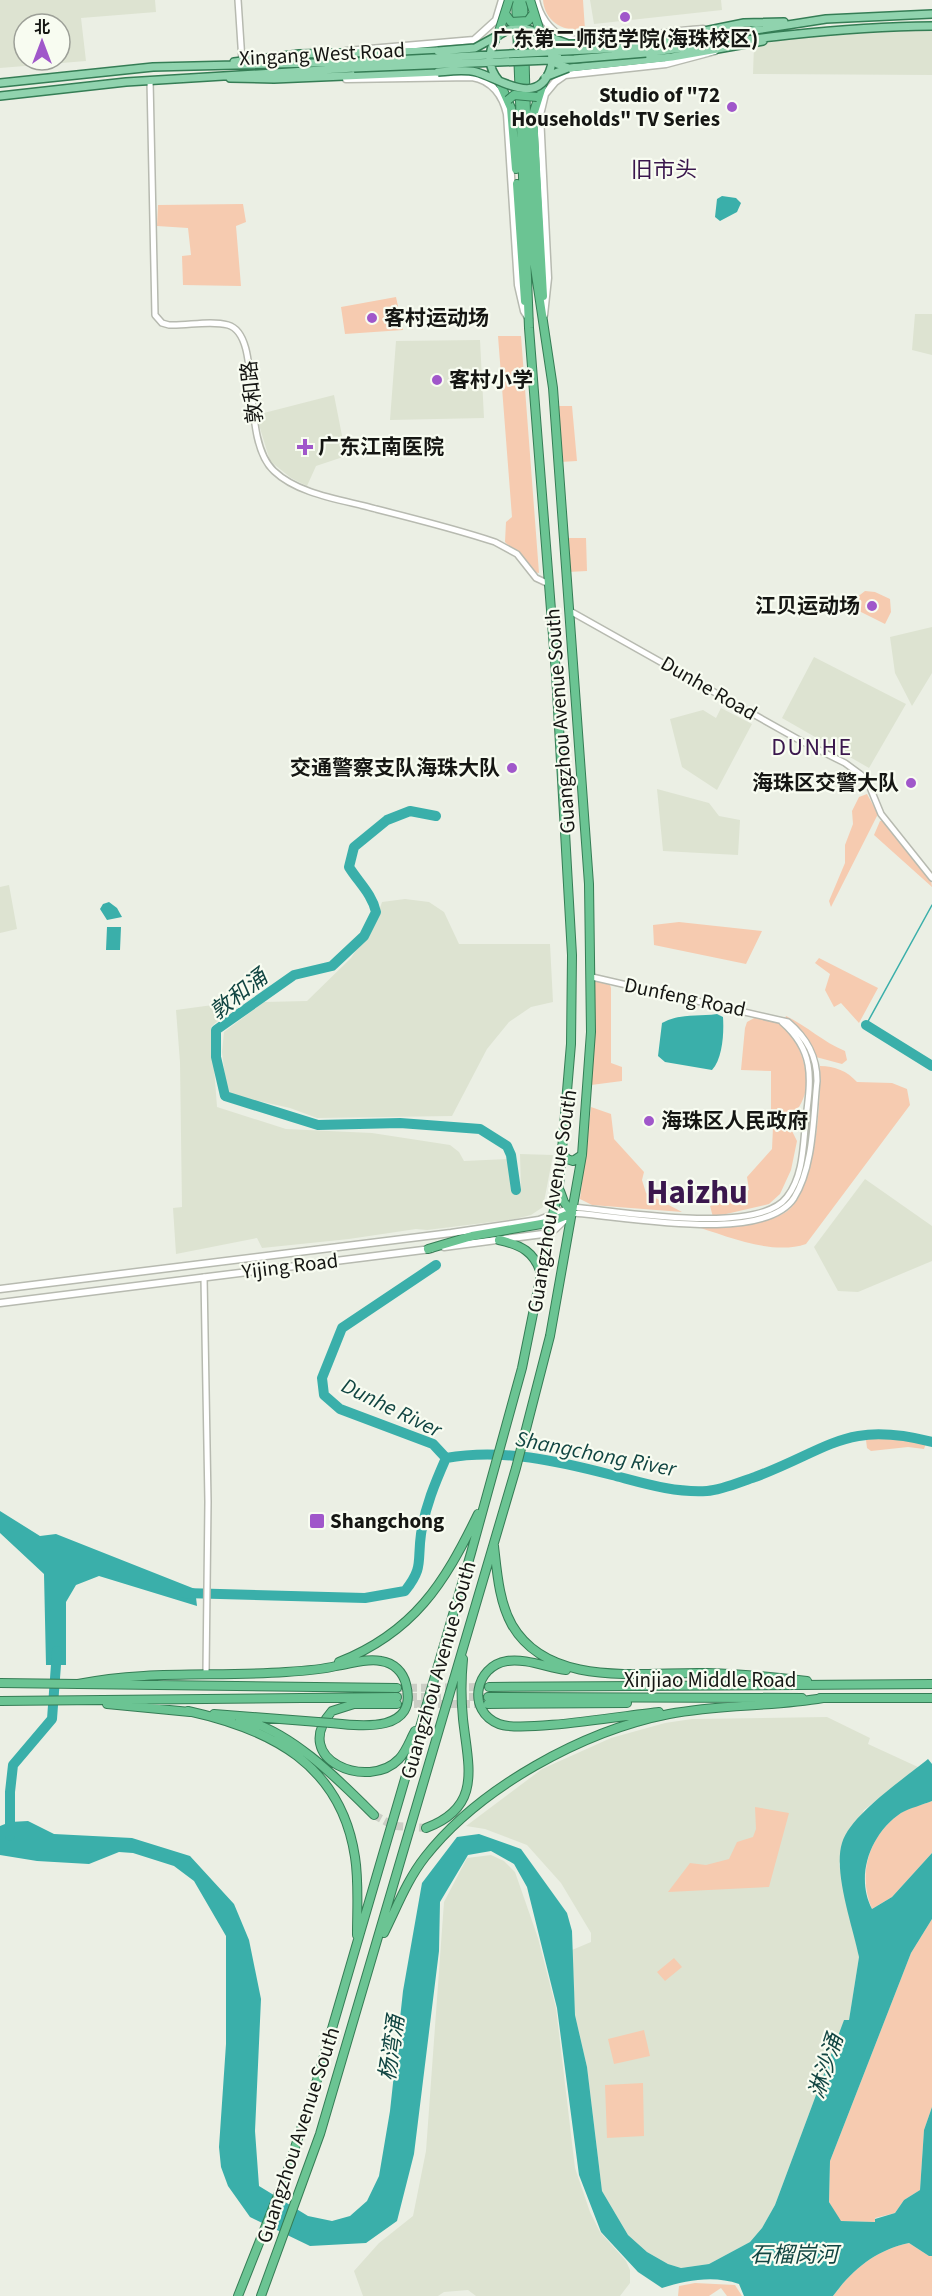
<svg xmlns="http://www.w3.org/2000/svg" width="932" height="2296" font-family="'Source Sans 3','Noto Sans SC',sans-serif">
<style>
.built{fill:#dde3d1;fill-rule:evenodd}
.green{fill:#f6cbb0}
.water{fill:#3aafaa}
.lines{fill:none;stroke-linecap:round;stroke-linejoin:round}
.stream{stroke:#3aafaa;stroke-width:1.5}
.river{stroke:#3aafaa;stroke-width:10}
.trunk-tunnel{stroke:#cbcec5;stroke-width:8;stroke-dasharray:8 4;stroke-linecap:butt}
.tertiary-casing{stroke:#b7bab0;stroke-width:8}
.secondary-casing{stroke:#b7bab0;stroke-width:9}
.primary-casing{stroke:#357d55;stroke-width:10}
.trunk-casing{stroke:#357d55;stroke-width:10}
.tertiary{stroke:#fff;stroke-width:5}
.secondary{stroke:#fff;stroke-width:6}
.primary{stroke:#90d3ae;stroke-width:7}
.trunk{stroke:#6bc493;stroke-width:8}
.primary-bridge-casing{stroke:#357d55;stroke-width:10;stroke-linecap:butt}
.trunk-bridge-casing{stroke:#357d55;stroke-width:10;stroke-linecap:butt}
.primary-bridge{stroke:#90d3ae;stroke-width:7}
.trunk-bridge{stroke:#6bc493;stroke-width:8}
.poi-dot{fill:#a057ca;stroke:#f8fcf1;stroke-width:2}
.labels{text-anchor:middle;stroke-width:4.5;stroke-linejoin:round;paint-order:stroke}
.poi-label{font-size:21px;font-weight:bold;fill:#151613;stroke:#f8fcf1;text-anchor:start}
.street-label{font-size:21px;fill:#151613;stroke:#f8fcf1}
.neighbourhood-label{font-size:22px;fill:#3a174d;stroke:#f8fcf1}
.water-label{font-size:22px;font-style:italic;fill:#114542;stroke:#f8fcf1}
.quarter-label{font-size:24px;letter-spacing:1.5px;fill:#3a174d;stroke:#f8fcf1}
.town-label{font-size:33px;font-weight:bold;fill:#3a174d;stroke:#f8fcf1}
</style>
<rect width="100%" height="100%" fill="#ebefe4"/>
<!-- built -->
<path class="built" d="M0,0H155L156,12L81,18L86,61L0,68ZM24,24H60V60H24Z
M590,0H721L722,10L594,24Z
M932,28V75L753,74L754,45L834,32Z
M915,314H932V355L912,350Z
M480,340L484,418L390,420L396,341Z
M334,395L346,456L316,466L307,486L291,478L270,461L256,415Z
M932,627V673L912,706L895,673L890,637Z
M814,657L906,704L869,768L782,718Z
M721,708L752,724L717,790L682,767L670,719L703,710L716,718Z
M657,789L709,803L719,816L740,820L738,855L663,851Z
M9,885L17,929L0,933V887Z
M405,899L429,902L444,912L459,944H550L553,1002L531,1007L509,1022L487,1049L452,1116L317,1118L290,1108L227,1094L222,1052L224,1032L264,1002L307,1001L351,958L376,920L382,902Z
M220,1004L222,1017L211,1027L217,1107L286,1129L372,1133L450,1145L459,1152L464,1161L508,1159L511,1190L521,1189L520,1154L553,1155L543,1207L531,1215L515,1219L427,1230L416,1229L349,1239L262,1248L257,1238L176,1254L173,1208L182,1207L180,1062L176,1010Z
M865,1179L932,1226V1261L858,1292L838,1291L814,1247Z
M827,1717L870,1738L868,1744L918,1767L864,1810L839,1864L859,1957L849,2020H844L775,2205L762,2228L750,2242L709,2264L681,2268L668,2264L647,2252L628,2235L602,2191L587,2067L575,2015L572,1950L591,1942V1933L561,1883L527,1845L485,1829L466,1826L542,1769L611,1738L665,1723L692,1719Z
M491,1855L504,1861L515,1872L538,1938L556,2008L575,2168L590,2212L600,2232L626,2261L630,2270V2283L620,2296H476L468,2290L444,2292L438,2296H363L354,2271L379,2243L413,2216L426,2151L444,1902L467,1858Z"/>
<!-- green -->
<path class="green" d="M543,0H583L585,30C565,32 545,23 543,0Z
M243,204L246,222L236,226L241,286L183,285L182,256L191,255L188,228L157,226L158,205Z
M396,297L403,330L345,334L341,307Z
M498,336H521L539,573L534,572L505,542L506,522L512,517Z
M556,406H572L577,461L560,462Z
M568,538H586L587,571L568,572Z
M865,591L875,592L890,599L891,612L885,624L853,608L856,598Z
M867,794L878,814L831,907L829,901L845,863V845L853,824L852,811L859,797Z
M880,821H883L931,880L932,887L874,835Z
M679,922L762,931L746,964L654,945L653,925Z
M819,958L878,988L859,1023L841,1003L834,1007L825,990L830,974L815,963Z
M594,980L610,985L611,988V1063L622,1067V1081L591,1085Z
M786,1016C807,1026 823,1042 845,1051L847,1060L842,1064L816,1057L804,1034L785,1019Z
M756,1017C766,1019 778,1021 786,1029C798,1040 808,1068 806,1085C806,1098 798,1109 791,1119L771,1120V1071L741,1070L745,1028L747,1022Z
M820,1066C835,1066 847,1071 857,1082L892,1083L907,1089L910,1105L806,1244C771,1256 725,1235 691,1225C720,1228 760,1228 786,1212C816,1193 821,1100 820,1066Z
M591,1107L611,1114L614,1139L644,1172L642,1180L646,1193L682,1212L592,1205L580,1199Z
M773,1127L791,1129L797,1141L791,1170L780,1194L769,1204L713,1217L710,1206L738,1197L749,1190L747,1177L772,1149Z
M877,1436L926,1443L924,1449L908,1447L871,1451L867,1448L866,1440Z
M932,1801V1853L892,1897L872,1909C857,1874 869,1835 901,1813C910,1807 922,1805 932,1801Z
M755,1807L789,1813L769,1887L668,1892L690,1863L706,1865L729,1859L737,1842L753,1837L756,1829Z
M932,1919V2107L924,2130L920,2190L904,2200L895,2213L875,2218L876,2222L840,2221L829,2202L830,2161L911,1953Z
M674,1958L682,1967L665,1981L657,1972Z
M644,2030L650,2056L614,2064L608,2039Z
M643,2083L644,2136L607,2138L605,2085Z
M909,2243L929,2256H932V2296H833C853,2269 876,2250 909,2243Z
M695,2283L735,2285L742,2296H727L721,2288L709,2296H678L679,2286Z"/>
<!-- water -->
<path class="water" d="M722,196L736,198L741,203L737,212L720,221L715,217L717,199Z
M109,902L117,908L122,917L107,920L100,909L103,904Z
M107,927H121L120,950H106Z
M717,1014L723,1017C724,1032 723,1058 712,1070L665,1062L658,1056L662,1023C680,1013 697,1017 717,1014Z
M0,1511L40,1536L56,1534L195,1589L197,1606L99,1576L76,1585L66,1602V1665H46L44,1574L0,1533Z
M928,1759L932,1764V1801C922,1805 910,1808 901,1813C870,1834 855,1876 872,1909L892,1897L932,1853V1919L911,1953L830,2161L829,2202L841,2221L875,2222V2219L895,2213L904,2200L920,2190L924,2130L932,2107V2256H929L909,2243C876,2250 853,2269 833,2296H744L739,2284C714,2275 687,2280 662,2288L638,2272L601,2232L579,2175L557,2008L527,1887L514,1864L491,1851L468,1855L440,1902L439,1951L414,2154L397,2221L366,2243L310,2246L250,2217L228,2186L221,2167L219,2147L226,2044V1936L194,1881L174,1866L133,1853L119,1852L89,1864L37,1861L0,1855V1826L10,1822L28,1821L54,1834L132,1838L190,1856L234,1904L249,1940L261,1999L255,2131L259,2186L308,2216L332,2221L350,2216L367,2201L379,2176L390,2111L403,1991L422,1883L457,1837L479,1834L521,1849L567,1913L572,1931L575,2015L587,2067L602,2191L628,2235L647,2252L668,2264L681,2268L709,2264L750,2242L762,2228L775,2205L844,2020H849L859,1957C853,1927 833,1872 842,1843C850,1815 905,1778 928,1759Z"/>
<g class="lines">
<!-- stream -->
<path class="stream" d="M866,1025L932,905"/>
<!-- river -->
<path class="river" d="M436,816L410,811L387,820L354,847L349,867C359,883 372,894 376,912L364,936L332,966L294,975L216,1030V1057L225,1096L318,1125L400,1123L480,1129L507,1146L511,1155L516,1190
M866,1025L932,1066
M436,1265L342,1328L322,1378L324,1395L340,1409L433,1444L446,1458
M184,1593L365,1598L405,1591C424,1567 417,1562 421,1534C425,1507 435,1483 446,1458C502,1448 558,1461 612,1475C643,1483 674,1493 707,1491C722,1490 740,1482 755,1477C830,1449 846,1420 932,1442
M10,1836V1792L13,1765L52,1719L57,1651"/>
<!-- trunk-tunnel -->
<path class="trunk-tunnel" d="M397,1688L484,1687
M397,1697H488
M402,1704H488
M374,1815L394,1826L426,1828"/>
<!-- tertiary casing -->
<g class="tertiary-casing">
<path id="tertiary" d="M238,0L242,61
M150,80L155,315L162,323L169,325C187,326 210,320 228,325C264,335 239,439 274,471C299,495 344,500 376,509C416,519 456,529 495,542L517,554L536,578L549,584
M570,611L801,741L845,763L860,774L867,780L881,814L932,878
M573,1207C619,1211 758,1236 787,1197C804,1175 803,1144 806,1118C811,1078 815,1051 782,1022
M572,1213C623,1216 763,1245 794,1198C814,1166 813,1117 817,1081C817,1056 807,1038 788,1022L592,977
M204,1277L208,1502L206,1673"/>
</g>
<!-- secondary casing -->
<g class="secondary-casing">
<path id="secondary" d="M536,0C539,15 549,30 563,37C583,47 675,30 703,29
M346,51L474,40L496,20L502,0
M346,79L472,77C492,80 503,96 507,114L518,285L524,311L529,319
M544,315L548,278L540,115L545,94L555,82L565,75L666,64L715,51
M444,1247L543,1234L555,1229L570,1215
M0,1289L451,1233L539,1220L573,1207
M0,1303L431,1249"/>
</g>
<!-- primary casing -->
<g class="primary-casing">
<path id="primary" d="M604,44L685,35L744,23L784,22
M646,47L826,19L932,14
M646,53C741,40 836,27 932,26
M234,62L299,54L438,51
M569,68L672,57L763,41
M230,78L274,79L438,72
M0,83L153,67L354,62
M0,96L126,82L354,68"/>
</g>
<!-- trunk casing -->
<g class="trunk-casing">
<path id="trunk" d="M499,81L511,108L516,169
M517,184L525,301
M543,296L533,115L544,80
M562,1153L567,1159L573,1161L582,1155
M560,1191L564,1202L572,1213
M499,1240C521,1245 535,1252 541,1274
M428,1249L472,1236L547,1223L572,1213
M494,1546C497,1572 499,1602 512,1625C550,1690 645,1671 707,1673C740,1674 774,1677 807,1681
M339,1662C414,1632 444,1584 478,1514
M566,1670C548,1668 526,1658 507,1661C475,1666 466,1711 499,1724C521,1733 628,1715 659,1712
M0,1683L397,1688
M78,1684C147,1670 216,1677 286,1672C303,1671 320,1670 336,1666C351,1664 366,1658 381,1661C394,1663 403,1672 406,1684C419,1734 359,1726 331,1723
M489,1687L932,1684
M488,1697L802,1698
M820,1698H932
M0,1701L397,1697
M107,1704L190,1712
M397,1704H354L332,1711C289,1760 369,1791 399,1759C406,1752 410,1740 415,1731
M488,1704L627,1703
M188,1711C270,1729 341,1764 355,1857C359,1882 357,1909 357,1935
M214,1714L318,1722
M240,1719C289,1729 339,1780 374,1815
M426,1828C483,1807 468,1766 463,1719C461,1699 461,1679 463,1659
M384,1933C397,1907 407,1880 425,1857C480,1787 583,1731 669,1714C720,1704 772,1707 823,1698
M238,2296L286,2175L317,2080L471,1553L522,1368L559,1185L571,1044L572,955L556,674L529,328L516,0
M261,2296L320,2134L516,1468L550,1336L582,1155L591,1032L589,884L553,388L534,261L526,114L523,0"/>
</g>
<!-- tertiary -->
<use href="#tertiary" class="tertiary"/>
<!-- secondary -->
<use href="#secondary" class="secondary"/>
<!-- primary -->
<use href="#primary" class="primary"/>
<!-- trunk -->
<use href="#trunk" class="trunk"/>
<!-- primary-bridge casing -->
<g class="primary-bridge-casing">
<path id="primary-bridge" d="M496,39C487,53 488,68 499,81
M562,43L558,45L557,64L569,68
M438,51L475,48L508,30L522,27L568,44H604
M354,62L646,47
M354,68L574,59L646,53
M438,72C451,71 464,69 476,72C499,78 539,109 551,67C554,55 550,45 542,36
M545,77L568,68"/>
</g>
<!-- trunk-bridge casing -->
<g class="trunk-bridge-casing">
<path id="trunk-bridge" d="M530,0L541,35
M506,15L511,22L528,21L533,14
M497,38L509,0
M508,100L514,95L537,97
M318,1722L331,1723"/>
</g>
<!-- primary-bridge -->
<use href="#primary-bridge" class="primary-bridge"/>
<!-- trunk-bridge -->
<use href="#trunk-bridge" class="trunk-bridge"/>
</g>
<!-- markers -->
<g class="poi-dot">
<circle cx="625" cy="17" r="6"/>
<circle cx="732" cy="107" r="6"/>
<circle cx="372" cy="318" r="6"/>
<circle cx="437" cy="380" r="6"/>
<path d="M302 438h6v6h6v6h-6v6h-6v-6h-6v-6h6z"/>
<circle cx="872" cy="606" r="6"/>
<circle cx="512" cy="768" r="6"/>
<circle cx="911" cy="783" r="6"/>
<circle cx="649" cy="1121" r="6"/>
<rect x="309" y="1513" width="16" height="16" rx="3"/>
</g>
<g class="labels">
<!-- poi labels -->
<g class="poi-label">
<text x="625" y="46" text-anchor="middle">广东第二师范学院(海珠校区)</text>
<text x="720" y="102" text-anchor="end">Studio of "72<tspan x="720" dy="24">Households" TV Series</tspan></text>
<text x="384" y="325">客村运动场</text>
<text x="449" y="387">客村小学</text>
<text x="318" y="454">广东江南医院</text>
<text x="860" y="613" text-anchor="end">江贝运动场</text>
<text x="500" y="775" text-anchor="end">交通警察支队海珠大队</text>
<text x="899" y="790" text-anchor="end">海珠区交警大队</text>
<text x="661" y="1128">海珠区人民政府</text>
<text x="330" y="1528">Shangchong</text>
</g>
<!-- street labels -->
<g class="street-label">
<text transform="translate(322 54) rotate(-3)" y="7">Xingang West Road</text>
<text transform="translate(252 392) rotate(-96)" y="7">敦和路</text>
<text transform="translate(709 688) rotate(30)" y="7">Dunhe Road</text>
<text transform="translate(560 721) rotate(-94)" y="7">Guangzhou Avenue South</text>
<text transform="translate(685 997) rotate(12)" y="7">Dunfeng Road</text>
<text transform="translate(552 1201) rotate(-81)" y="7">Guangzhou Avenue South</text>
<text transform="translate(290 1266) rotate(-7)" y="7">Yijing Road</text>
<text transform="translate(438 1670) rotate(-74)" y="7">Guangzhou Avenue South</text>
<text x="710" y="1687">Xinjiao Middle Road</text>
<text transform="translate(298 2135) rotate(-72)" y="7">Guangzhou Avenue South</text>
</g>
<!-- neighbourhood labels -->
<g class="neighbourhood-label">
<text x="664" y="177">旧市头</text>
</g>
<!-- water labels -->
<g class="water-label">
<text transform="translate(238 994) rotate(-38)" y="8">敦和涌</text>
<text transform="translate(392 1407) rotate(26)" y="8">Dunhe River</text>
<text transform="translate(596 1453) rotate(11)" y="8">Shangchong River</text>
<text transform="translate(391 2048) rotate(-82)" y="8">杨湾涌</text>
<text transform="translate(825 2066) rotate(-72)" y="8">淋沙涌</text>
<text x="794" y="2262">石榴岗河</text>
</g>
<!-- quarter labels -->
<g class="quarter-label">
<text x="812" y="755">DUNHE</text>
</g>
<!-- town labels -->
<g class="town-label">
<text x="697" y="1203">Haizhu</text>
</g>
</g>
<!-- north arrow -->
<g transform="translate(42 42)"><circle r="28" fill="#f8fcf1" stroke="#9da098" stroke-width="1.5"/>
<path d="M0-4.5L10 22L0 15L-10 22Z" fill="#a057ca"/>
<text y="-9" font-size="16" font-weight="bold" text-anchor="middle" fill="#151613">北</text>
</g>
</svg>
